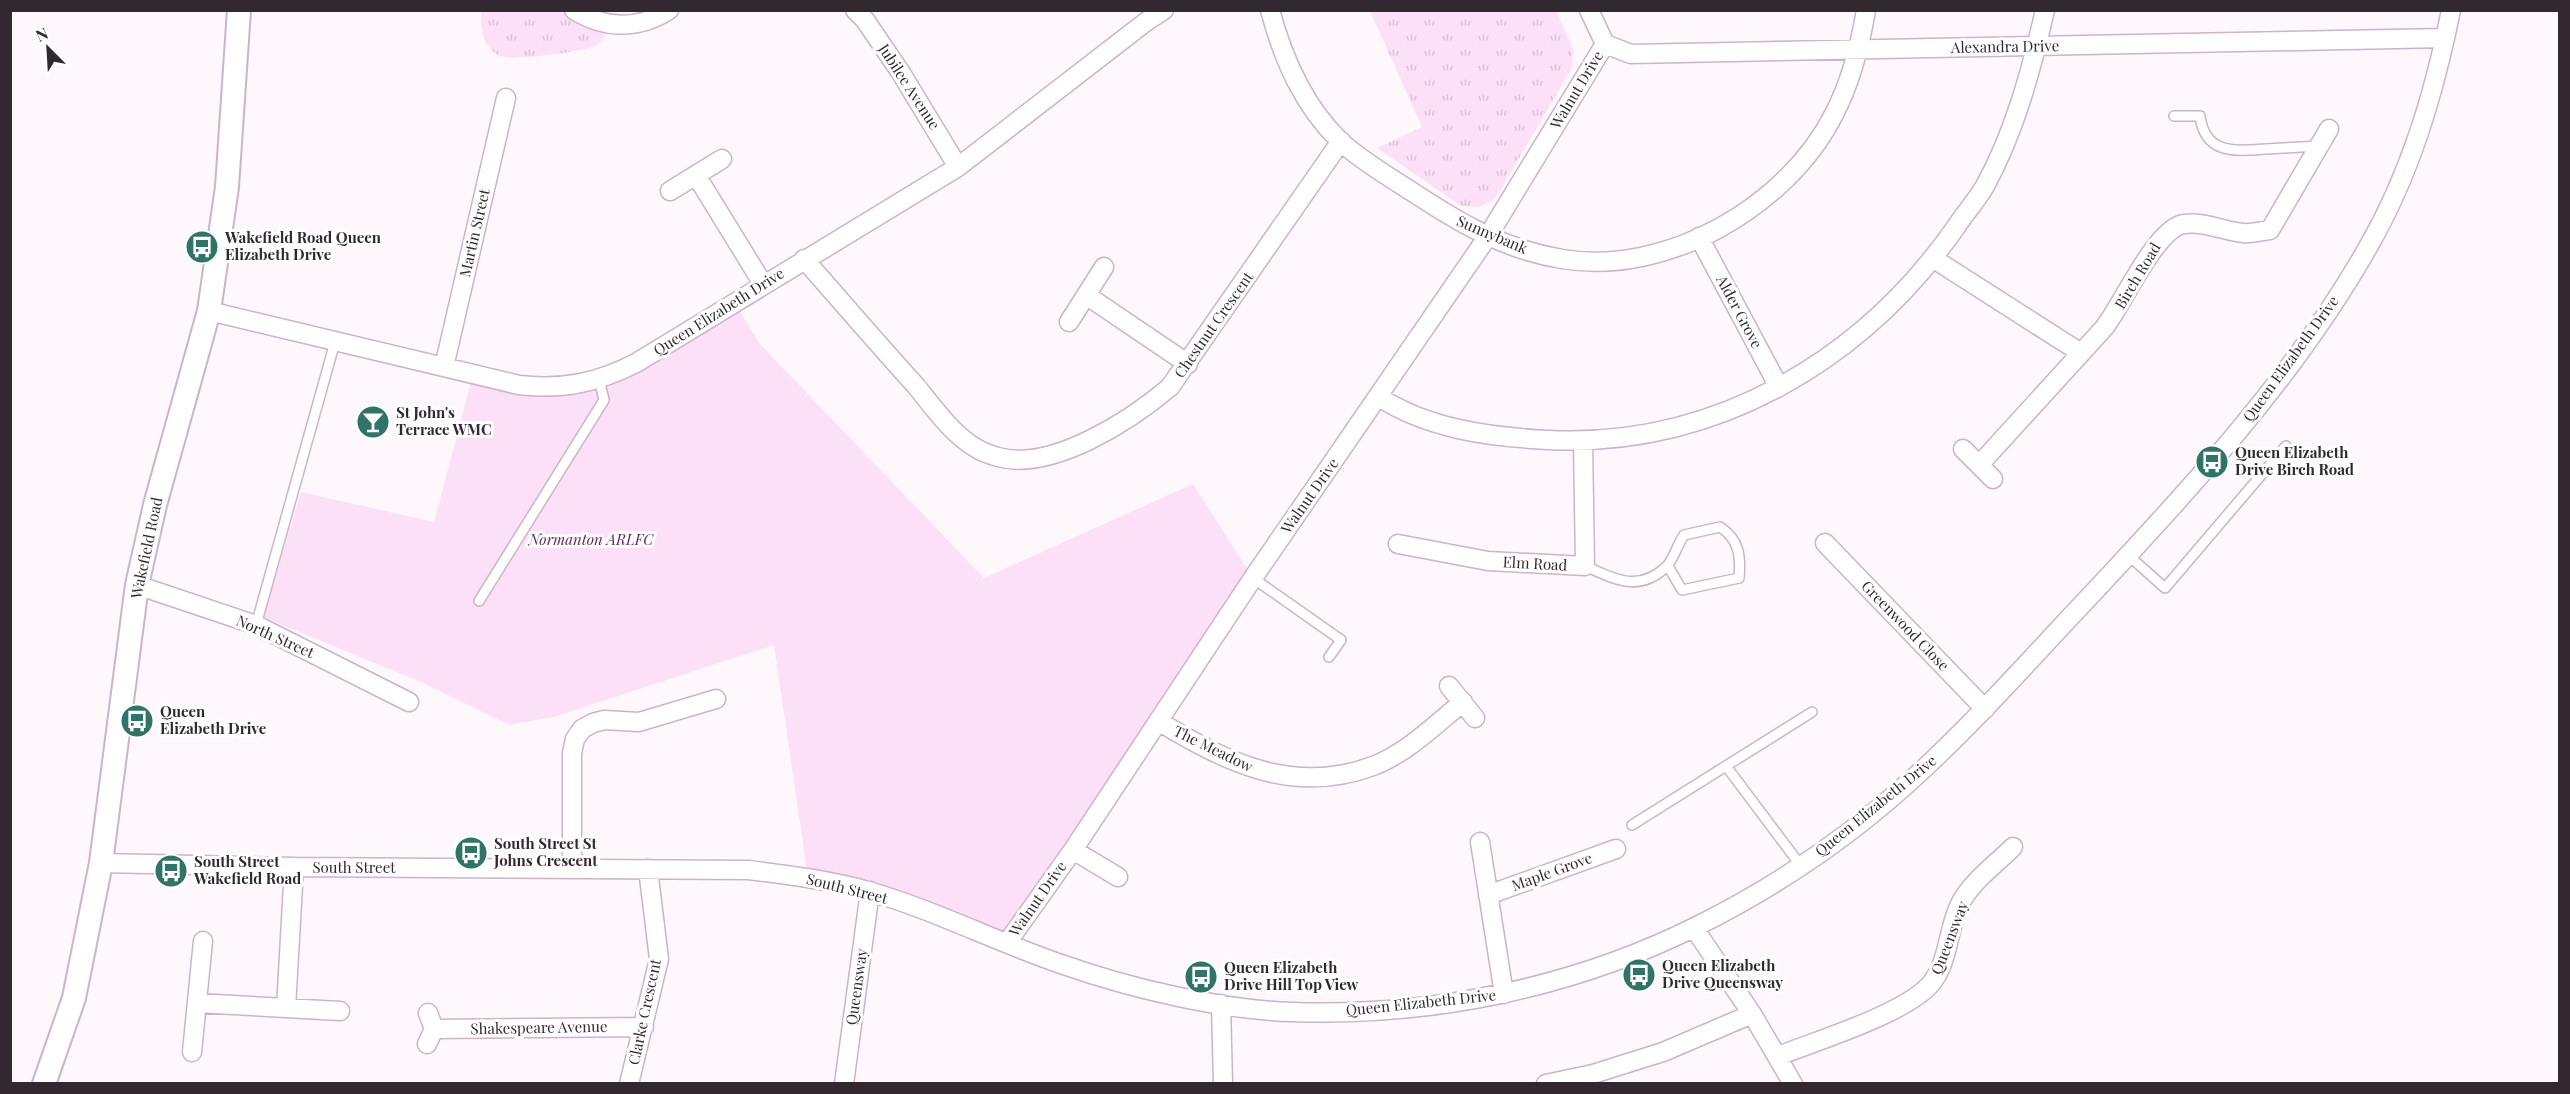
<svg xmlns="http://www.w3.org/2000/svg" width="2570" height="1094" font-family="'Playfair Display',serif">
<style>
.grass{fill:url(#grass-tufts)}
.park{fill:#fce0f8}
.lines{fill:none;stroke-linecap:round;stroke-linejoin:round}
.service-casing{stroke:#cdb3c9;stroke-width:12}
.minor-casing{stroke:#cdb3c9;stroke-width:21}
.tertiary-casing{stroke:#cdb3c9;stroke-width:26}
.service{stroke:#fff;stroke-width:9}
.minor{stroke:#fff;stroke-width:18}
.tertiary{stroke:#fff;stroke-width:22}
.labels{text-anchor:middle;stroke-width:6;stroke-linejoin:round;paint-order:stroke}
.street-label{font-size:15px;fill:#322830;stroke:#fff}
.poi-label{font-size:15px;font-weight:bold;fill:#322830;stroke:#fff;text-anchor:start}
.park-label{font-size:15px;font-style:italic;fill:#5f285a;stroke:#fff}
</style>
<defs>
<pattern id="grass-tufts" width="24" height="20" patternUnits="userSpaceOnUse" patternTransform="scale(1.5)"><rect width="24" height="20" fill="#fce0f8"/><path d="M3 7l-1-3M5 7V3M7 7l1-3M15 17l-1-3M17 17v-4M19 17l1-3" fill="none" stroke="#d8c0d5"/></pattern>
</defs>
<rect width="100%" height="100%" fill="#fef8fd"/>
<!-- grass -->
<path class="grass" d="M481,11H574L609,26C606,32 603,42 597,45C585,52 518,60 504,57C501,57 494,53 492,50C481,40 481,24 481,11Z
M1370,11H1556L1573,49L1572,68L1495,199L1479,207L1461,206L1377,148L1422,127Z"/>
<!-- park -->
<path class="park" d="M734,302L760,344L984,578L1193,484L1253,578L1007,943L808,878L774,645L554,717L509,725L423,683L263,617L301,492L434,522L473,374L590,382Z"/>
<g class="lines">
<!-- service casing -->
<g class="service-casing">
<path id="service" d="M2174,116H2200C2205,155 2235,151 2266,149C2284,148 2301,147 2319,146
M2128,555L2165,588L2286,446
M1585,566C1615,579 1638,593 1666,567C1673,561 1678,543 1684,535L1720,527C1739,539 1741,556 1739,578L1682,590L1668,566
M1253,578L1341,640L1329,657
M479,601L604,400L599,379
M256,625L335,342
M1726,766L1801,866
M1632,825L1812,712"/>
</g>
<!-- minor casing -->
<g class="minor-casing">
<path id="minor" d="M574,10C605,29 638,30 669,10
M855,10L865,20L901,73L958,167
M1270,10C1283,59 1303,105 1340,141C1360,160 1391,178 1414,193C1461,224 1506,250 1562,259C1666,277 1788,206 1834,114C1851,82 1860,46 1866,10
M1589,10L1605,44L1631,54L2445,38
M696,175L763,284
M670,191L722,159
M1699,237L1779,387
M804,259C841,301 878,344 916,386C933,407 953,435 976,448C982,452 991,455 998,457C1052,472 1131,420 1170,387L1341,141
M1934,259L2081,353
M1086,295L1188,364
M209,311L519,385C562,390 597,383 636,363L958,167L1147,21L1164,10
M1069,322L1104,267
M444,367L506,98
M1379,397C1428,429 1490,437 1548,440C1715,448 1862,361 1956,227C1965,213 1977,200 1985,186C2015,131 2031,71 2045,10
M1963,449L1993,479
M1979,465L2104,328C2123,304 2156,228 2184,224C2204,221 2223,231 2243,233C2251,234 2261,231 2270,230L2329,129
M1825,543L1985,709
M1398,544L1488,561L1585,566L1583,442
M137,585L256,625L409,702
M1449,686L1475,718
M1158,721C1226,762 1293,796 1373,766C1407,753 1436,724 1463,702
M1480,842L1504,994
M1073,850L1118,877
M101,863L294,867L748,870C788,875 829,880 868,891C935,910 998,943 1064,965C1129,988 1222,1010 1291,1012C1430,1017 1573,988 1697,926C1773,888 1845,840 1907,784C1973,725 2031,658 2092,594C2192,487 2294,377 2367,249C2410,175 2434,94 2451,10
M572,869V753L575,739L582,729L593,723L604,720L639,722L716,699
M1488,895L1616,849
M1694,928L1752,1014L1793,1084
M1007,943L1073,850L1253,578L1488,236L1605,44
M197,1003L340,1011
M1221,1004L1223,1084
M286,1008L294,867
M434,1029L644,1027
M427,1044L434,1029L428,1013
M192,1052L203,941
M1778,1056C1816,1041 1911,1012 1933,981C1949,959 1948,928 1960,904C1971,882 1996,864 2013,847
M629,1084L659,959L648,869
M844,1084L870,891
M1546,1084L1593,1074L1663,1052L1752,1014"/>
</g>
<!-- tertiary casing -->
<g class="tertiary-casing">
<path id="tertiary" d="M44,1084L74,998L101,863L137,585L155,505L209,311L227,187L239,10"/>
</g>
<!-- service -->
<use href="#service" class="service"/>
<!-- minor -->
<use href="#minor" class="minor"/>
<!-- tertiary -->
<use href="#tertiary" class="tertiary"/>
</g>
<!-- icons -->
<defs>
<g id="bus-disc" transform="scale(1.725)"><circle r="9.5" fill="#307468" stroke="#fff"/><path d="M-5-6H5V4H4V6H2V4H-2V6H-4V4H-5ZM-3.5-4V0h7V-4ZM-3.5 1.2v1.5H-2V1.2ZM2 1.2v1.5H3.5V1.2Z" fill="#fff"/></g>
<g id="bar-disc" transform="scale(1.725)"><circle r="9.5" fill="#307468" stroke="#fff"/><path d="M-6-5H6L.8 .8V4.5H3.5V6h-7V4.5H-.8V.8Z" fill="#fff"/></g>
</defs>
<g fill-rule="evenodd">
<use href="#bus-disc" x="202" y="247"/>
<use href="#bar-disc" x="373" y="422"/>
<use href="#bus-disc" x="2212" y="462"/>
<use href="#bus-disc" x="137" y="721"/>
<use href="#bus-disc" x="471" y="853"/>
<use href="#bus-disc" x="171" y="871"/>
<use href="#bus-disc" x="1639" y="975"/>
<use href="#bus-disc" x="1201" y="977"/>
</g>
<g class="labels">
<!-- street labels -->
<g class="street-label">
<text transform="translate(2005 47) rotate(-1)" y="5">Alexandra Drive</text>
<text transform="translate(909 87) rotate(57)" y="5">Jubilee Avenue</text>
<text transform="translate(1577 90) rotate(-59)" y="5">Walnut Drive</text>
<text transform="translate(475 233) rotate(-77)" y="5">Martin Street</text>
<text transform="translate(1492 235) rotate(23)" y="5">Sunnybank</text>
<text transform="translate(2138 276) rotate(-59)" y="5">Birch Road</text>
<text transform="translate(719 312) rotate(-32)" y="5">Queen Elizabeth Drive</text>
<text transform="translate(1739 312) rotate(62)" y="5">Alder Grove</text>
<text transform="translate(1214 325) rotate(-55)" y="5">Chestnut Crescent</text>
<text transform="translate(2291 359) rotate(-54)" y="5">Queen Elizabeth Drive</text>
<text transform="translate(1310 496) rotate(-55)" y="5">Walnut Drive</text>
<text transform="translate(147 548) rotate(-78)" y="5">Wakefield Road</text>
<text transform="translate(1535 564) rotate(3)" y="5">Elm Road</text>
<text transform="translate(1905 626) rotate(46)" y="5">Greenwood Close</text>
<text transform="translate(275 637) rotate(24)" y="5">North Street</text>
<text transform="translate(1213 749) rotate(26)" y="5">The Meadow</text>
<text transform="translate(1876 806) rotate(-39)" y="5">Queen Elizabeth Drive</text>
<text x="354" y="873">South Street</text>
<text transform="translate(1552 872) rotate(-20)" y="5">Maple Grove</text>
<text transform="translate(847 889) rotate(14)" y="5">South Street</text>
<text transform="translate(1038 899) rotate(-55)" y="5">Walnut Drive</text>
<text transform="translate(1950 938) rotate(-69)" y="5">Queensway</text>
<text transform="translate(857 987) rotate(-82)" y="5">Queensway</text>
<text transform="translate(1421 1003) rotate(-6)" y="5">Queen Elizabeth Drive</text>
<text transform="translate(645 1012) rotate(-78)" y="5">Clarke Crescent</text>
<text transform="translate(539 1028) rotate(-1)" y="5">Shakespeare Avenue</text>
</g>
<!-- poi labels -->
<g class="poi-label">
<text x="225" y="243">Wakefield Road Queen<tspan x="225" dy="17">Elizabeth Drive</tspan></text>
<text x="396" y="418">St John's<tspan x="396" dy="17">Terrace WMC</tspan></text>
<text x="2235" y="458">Queen Elizabeth<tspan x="2235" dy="17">Drive Birch Road</tspan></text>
<text x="160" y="717">Queen<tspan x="160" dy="17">Elizabeth Drive</tspan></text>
<text x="494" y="849">South Street St<tspan x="494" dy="17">Johns Crescent</tspan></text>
<text x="194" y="867">South Street<tspan x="194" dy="17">Wakefield Road</tspan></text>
<text x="1662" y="971">Queen Elizabeth<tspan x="1662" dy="17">Drive Queensway</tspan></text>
<text x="1224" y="973">Queen Elizabeth<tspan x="1224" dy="17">Drive Hill Top View</tspan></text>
</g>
<!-- park labels -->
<g class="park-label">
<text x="591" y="545">Normanton ARLFC</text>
</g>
</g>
<!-- border -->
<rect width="2570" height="1094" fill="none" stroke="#322830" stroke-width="24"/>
<!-- north arrow -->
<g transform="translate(48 48) rotate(336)" stroke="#ffffff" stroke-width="4.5" paint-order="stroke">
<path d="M0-4.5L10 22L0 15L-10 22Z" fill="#322830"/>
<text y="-9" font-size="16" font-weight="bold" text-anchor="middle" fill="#322830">N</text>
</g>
</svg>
